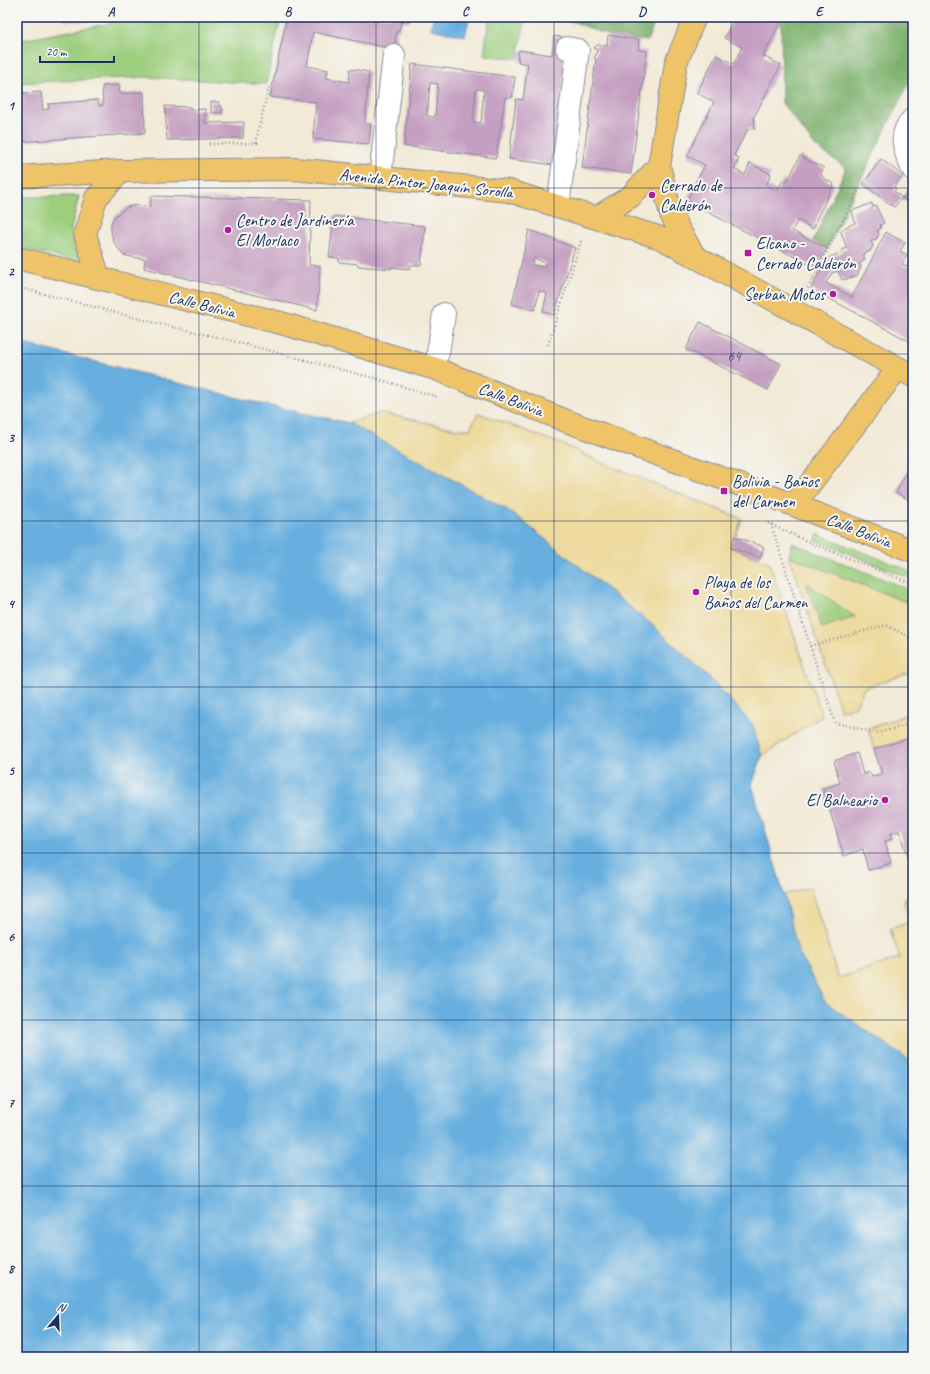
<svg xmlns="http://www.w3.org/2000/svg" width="930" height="1374" font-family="Caveat,sans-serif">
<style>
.green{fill:#9cce7e;stroke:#5c7e6e}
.forest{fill:#7db16d;stroke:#4c7066}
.sand{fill:#eeda9e;stroke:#84847e;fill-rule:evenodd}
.water{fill:#68afdf;stroke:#426f9e}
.pier{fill:#f2e9d6}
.building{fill:#c59fc1;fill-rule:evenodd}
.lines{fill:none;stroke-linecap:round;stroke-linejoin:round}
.minor-casing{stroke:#868c9a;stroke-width:24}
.major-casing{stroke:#868c9a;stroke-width:24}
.path{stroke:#868c9a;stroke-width:2.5;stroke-dasharray:1 3;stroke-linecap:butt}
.minor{stroke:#fff;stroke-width:22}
.major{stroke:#efc469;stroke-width:22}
.grid{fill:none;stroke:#1b2f5e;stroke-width:1;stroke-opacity:0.55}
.poi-dot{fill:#b5179e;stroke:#f6f6f2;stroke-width:1.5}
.labels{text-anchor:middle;stroke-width:4;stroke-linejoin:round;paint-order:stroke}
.number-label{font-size:15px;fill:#464b77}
.street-label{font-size:17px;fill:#1b2f5e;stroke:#f6f6f2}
.poi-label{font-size:17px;fill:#1b2f5e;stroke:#f6f6f2;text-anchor:start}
.neatline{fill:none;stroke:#1b2f5e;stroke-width:1.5}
.grid-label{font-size:13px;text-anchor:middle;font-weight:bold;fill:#1b2f5e}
</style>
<rect width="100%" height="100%" fill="#f6f6f2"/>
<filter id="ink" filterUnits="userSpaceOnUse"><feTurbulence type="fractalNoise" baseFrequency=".025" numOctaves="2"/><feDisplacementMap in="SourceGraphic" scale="8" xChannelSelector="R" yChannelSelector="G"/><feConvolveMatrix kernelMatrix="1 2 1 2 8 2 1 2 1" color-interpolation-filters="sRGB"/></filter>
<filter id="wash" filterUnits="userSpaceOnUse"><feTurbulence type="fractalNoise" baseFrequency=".012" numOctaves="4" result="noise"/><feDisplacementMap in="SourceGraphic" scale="16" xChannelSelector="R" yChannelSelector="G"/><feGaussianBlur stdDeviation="0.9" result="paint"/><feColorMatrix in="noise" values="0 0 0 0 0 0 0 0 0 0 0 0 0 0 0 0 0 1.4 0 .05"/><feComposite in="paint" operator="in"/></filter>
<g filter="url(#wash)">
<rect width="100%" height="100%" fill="#f2e9d6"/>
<!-- green -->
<path class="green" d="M143,17H281L266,84L145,77L17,83V41Z
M489,17H526L517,59L484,55Z
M79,196L71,229L81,263L17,247V197Z
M818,534L913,572V579L815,540Z
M792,543L913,591V605L789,556Z
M806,581L855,617L822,629Z"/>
<!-- forest -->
<path class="forest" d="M535,17H657L647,41L608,35L574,22Z
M774,17H913V74L827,248L813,241L846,168L815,146L782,103L781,21Z"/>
<!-- sand -->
<path class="sand" d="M380,413L457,429H470L478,413L564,445L598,461L742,519L731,548L769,562L822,716L762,756L752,724L711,679L650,623L511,512L349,423Z
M789,556L913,605V683L910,673L864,688L856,706L841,711ZM806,582L855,617L822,628Z
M913,712V737L874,749L868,729Z
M810,887L838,978L900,958L890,929L910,922L903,899L913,895V1063L825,1002L798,951L784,895Z"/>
<!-- water -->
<path class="water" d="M433,17H456L469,19L465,36L431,29Z
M17,342L266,405L349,423L511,512L650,623L711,679L752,724L762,756L752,785L784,895L798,951L825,1002L913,1063V1357H17Z"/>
<!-- pier -->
<path class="pier" d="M17,340L76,354L241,396L17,341Z"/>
<g id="blocks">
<!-- building -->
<path class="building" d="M65,17H96L95,22L64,21Z
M293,17H411L409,22L402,21L399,30H397L394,49L313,32L307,66L328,70L326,78L349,82L350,69L369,72L365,124H371L369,144L313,139L316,102L270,97L287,18L293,19Z
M735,17H775L781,21L763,56L781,65L753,119H754L755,129H748L734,155L739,158L734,169L745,175L750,163L771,174L766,185L777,191L783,180L787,182L800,156L824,168L821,173L823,178L834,184L816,220H817L813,229L798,220L792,231L827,248L816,268L686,201L705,165L687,156L714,102L697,93L716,55L734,64L742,47L724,38Z
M608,35L639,40L638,50L647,51L631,174L582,168L596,59L594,58L596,55L597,49L594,48L598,45L607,46Z
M554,36L568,38L554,165L509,159L516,99L523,100L528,64L518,62L519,59H517L519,50L552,55Z
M412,64L515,77L512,98L505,97L496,158L404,146ZM430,83L438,84L435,117L427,116ZM476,89L484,90L481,123L473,122Z
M119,85L120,94L144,92L145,133L17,142V89H22L23,93L41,92L43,110L49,109L48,104L98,100L99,106L103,105L102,86Z
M211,102H219V106H222V113H211Z
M165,106L190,107L191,110L205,109V123L244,122L243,138L167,140Z
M881,159L903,176L894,187L896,189L894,191L902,198L894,207L863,184Z
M913,185V207L902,198Z
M151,196L311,200L309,265L320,266L317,310L144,268L145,259L132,257L123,255L113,241L111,231V224L114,217L127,207L137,205L150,207Z
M872,203L873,207L876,206L884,223L880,225L881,228L877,231L879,234L876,239L871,241L873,246L870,251L863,254L865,260L859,264L861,267L857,276L842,280L838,271L832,273L826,283L852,297L886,232L905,243L900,251L907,255L902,264L913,269V343L811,289L826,259L842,252V250L847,248L841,232L844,228L855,223L852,211Z
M334,216L425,226L421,265H410V269L391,267V269L358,266V264L339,262V258L329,257Z
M529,230L575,248L554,315L543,311L547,293L539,291L535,310L512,304ZM534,258L545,263L544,267L532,265Z
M700,322L781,364L768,390L686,349Z
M913,459V502L896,493Z
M735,536L764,547L760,558L731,548Z
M913,737V854L907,856L899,831L890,834L892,839L885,841L891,863L868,870L863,849L844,856L823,789L840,783L834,761L857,753L863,774L870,772L872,777L877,775L882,774L874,749Z"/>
</g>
</g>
<g filter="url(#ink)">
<use href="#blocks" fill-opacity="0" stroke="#868c9a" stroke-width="1"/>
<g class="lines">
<!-- minor casing -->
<g class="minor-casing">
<path id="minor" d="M913,119C897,134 905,153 913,169
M380,178L394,55
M558,206L578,50L567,48
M438,353L444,314"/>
</g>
<!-- major casing -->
<g class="major-casing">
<path id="major" d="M17,177L121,171L295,169L509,191L661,238L913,376
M596,218L630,197L659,166
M694,255L678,228L671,214L659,166L676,63L695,17
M17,258L281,323L436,369L569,422L765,494L913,551
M99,278L85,234L96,198L121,171
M794,505L898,368"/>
</g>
<!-- path -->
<path class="path" d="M209,144L257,143V136L269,87
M17,287L152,322L229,340L381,380L438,397
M806,292L859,189
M548,345L581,241
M768,523L813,544L913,584
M771,524L835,723L878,733L913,723
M810,646L886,625L913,639"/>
<!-- minor -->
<use href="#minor" class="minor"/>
<!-- major -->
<use href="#major" class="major"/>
</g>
</g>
<!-- grid -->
<path class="grid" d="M199,17V1357M376,17V1357M554,17V1357M731,17V1357M17,188H913M17,354H913M17,521H913M17,687H913M17,853H913M17,1020H913M17,1186H913"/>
<!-- markers -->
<g class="poi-dot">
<circle cx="652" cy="195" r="4"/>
<circle cx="228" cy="230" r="4"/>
<rect x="744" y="249" width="8" height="8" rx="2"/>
<circle cx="833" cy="294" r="4"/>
<rect x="720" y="487" width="8" height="8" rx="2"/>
<circle cx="696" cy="592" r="4"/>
<circle cx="885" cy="800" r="4"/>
</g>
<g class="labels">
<!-- number labels -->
<g class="number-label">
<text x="734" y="361">64</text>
</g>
<!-- street labels -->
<g class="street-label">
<text transform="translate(426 183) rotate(6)" y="6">Avenida Pintor Joaquín Sorolla</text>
<text transform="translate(202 304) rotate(14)" y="6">Calle Bolivia</text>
<text transform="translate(511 399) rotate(21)" y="6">Calle Bolivia</text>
<text transform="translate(859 530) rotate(21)" y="6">Calle Bolivia</text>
</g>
<!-- poi labels -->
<g class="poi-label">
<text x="660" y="191">Cerrado de<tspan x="660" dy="20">Calderón</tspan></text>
<text x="236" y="226">Centro de Jardinería<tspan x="236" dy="20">El Morlaco</tspan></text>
<text x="756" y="249">Elcano -<tspan x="756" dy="20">Cerrado Calderón</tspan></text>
<text x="825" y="300" text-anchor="end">Serban Motos</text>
<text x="732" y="487">Bolivia - Baños<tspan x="732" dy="20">del Carmen</tspan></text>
<text x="704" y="588">Playa de los<tspan x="704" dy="20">Baños del Carmen</tspan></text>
<text x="877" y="806" text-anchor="end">El Balneario</text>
</g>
</g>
<!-- margin -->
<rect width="930" height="1374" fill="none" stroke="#f6f6f2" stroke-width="44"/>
<!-- north arrow -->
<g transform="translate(58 1316) rotate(19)" stroke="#f6f6f2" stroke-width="3" paint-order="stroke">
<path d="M0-3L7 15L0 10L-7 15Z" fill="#1b2f5e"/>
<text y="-6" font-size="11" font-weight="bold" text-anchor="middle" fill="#1b2f5e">N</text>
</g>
<!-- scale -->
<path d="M40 56v6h74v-6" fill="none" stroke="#1b2f5e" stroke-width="2"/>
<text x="46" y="56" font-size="12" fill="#1b2f5e" stroke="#f6f6f2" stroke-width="3" paint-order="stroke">20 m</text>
<rect x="22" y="22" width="886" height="1330" class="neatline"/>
<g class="grid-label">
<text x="111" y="16">A</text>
<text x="288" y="16">B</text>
<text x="465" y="16">C</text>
<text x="642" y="16">D</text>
<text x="819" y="16">E</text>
<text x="11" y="110">1</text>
<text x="11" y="276">2</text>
<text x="11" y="442">3</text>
<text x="11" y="608">4</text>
<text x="11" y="775">5</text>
<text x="11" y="941">6</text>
<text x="11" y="1107">7</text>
<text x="11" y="1273">8</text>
</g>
</svg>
